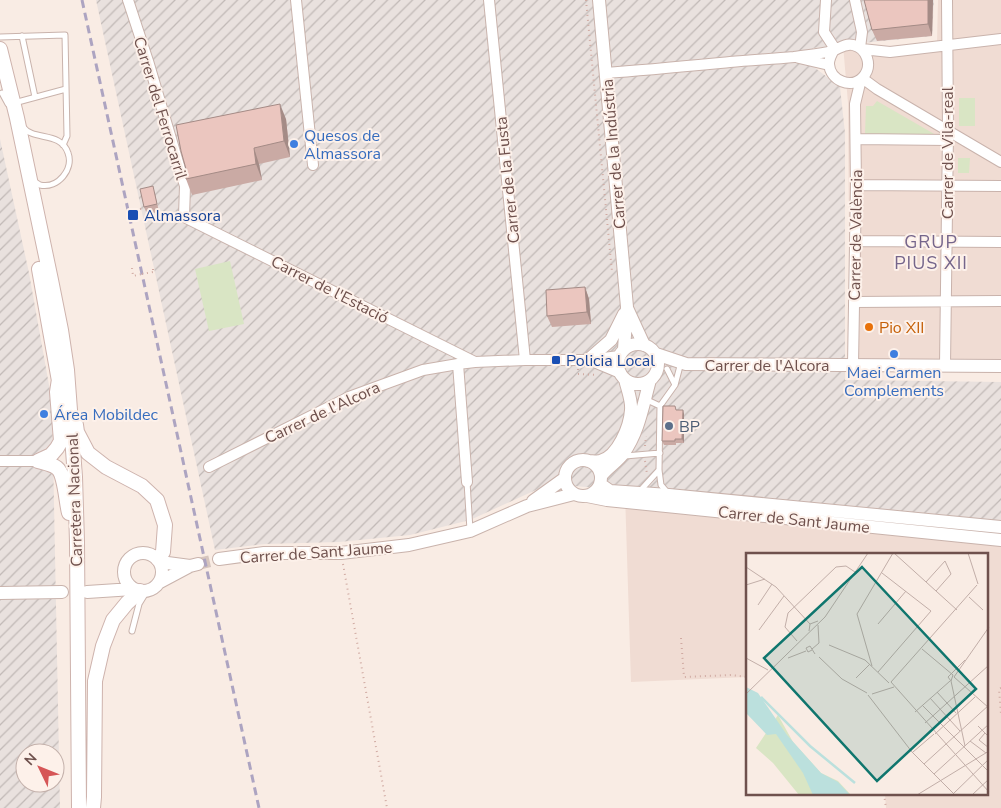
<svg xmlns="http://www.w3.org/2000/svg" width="1001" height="808" font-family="'Nunito Sans',sans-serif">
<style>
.residential{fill:#f0dcd3}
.industrial{fill:url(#industrial-furrows);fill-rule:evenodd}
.green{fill:#d9e5c4}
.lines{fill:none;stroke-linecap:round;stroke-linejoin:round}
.tertiary-tunnel{stroke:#d6c5be;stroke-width:12;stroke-dasharray:12 6;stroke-linecap:butt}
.service-casing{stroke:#c9b3ac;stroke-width:7}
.minor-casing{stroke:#c9b3ac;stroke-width:12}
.tertiary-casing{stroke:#c9b3ac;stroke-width:14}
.secondary-casing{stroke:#ceb3ad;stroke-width:16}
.path{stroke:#d0aaa2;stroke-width:2;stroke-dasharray:1 4;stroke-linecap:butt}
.service{stroke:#fff;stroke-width:5}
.minor{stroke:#fff;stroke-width:10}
.tertiary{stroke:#fff;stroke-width:12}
.secondary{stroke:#fff;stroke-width:14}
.rail{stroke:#ada4c1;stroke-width:3;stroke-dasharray:8 5;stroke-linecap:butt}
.path-bridge{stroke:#d0aaa2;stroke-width:2;stroke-dasharray:1 4;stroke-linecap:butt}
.wall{fill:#caaaa4}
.shaded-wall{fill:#a48b86}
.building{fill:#ebc6bf;stroke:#a48b86}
.shop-dot{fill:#3f7fe0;stroke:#fdf1ea;stroke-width:2}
.transit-dot{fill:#1a4fb4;stroke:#fdf1ea;stroke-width:2}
.food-dot{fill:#e8710a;stroke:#fdf1ea;stroke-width:2}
.service-dot{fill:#5c6f8a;stroke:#fdf1ea;stroke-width:2}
.labels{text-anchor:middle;stroke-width:4;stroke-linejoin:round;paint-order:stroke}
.street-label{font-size:16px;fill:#6f514d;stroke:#fdf1ea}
.shop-label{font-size:16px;fill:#366cbe;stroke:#fdf1ea;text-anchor:start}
.transit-label{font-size:16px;fill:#164399;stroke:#fdf1ea;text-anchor:start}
.food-label{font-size:16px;fill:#c56008;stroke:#fdf1ea;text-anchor:start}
.service-label{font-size:16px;fill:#4e5e75;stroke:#fdf1ea;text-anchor:start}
.neighbourhood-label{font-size:18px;letter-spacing:1px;fill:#75658b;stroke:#fdf1ea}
.inset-river{fill:none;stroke:#bbe0dd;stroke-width:2.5}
.inset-road{fill:none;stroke:#c2aea8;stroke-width:1}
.view{fill:#0f766e;fill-opacity:0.15;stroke:#0f766e;stroke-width:2.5}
.inset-edge{fill:none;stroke:#6f514d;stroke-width:2.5}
</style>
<defs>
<pattern id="industrial-furrows" width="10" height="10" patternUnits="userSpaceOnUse" patternTransform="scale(1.25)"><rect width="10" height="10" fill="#e9e1de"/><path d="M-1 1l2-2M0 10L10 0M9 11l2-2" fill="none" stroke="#c1b9b6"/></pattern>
</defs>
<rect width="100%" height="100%" fill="#f9ece4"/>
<!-- residential -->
<path class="residential" d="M938,0H1001V373L850,370L848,103L843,45L871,50L937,43Z
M625,493L1001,525V808H886L885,794H987V554H747V677L631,682Z"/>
<!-- industrial -->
<path class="industrial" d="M96,0H934L932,36L813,48L814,67L840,87L845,133V380L1001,382V521L549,484L470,520L410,535L339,542L265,544L215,550Z
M0,139L29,273L52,402L60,808H0ZM25,753H55V783H25Z"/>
<!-- green -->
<path class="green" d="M959,98H975V126H959Z
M877,101L936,135L865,134L866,106H873Z
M958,158H970L969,173H958Z
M230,261L244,324L209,331L195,269Z"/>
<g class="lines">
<!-- tertiary-tunnel -->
<path class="tertiary-tunnel" d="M198,564L219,559"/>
<!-- service casing -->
<g class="service-casing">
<path id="service" d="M22,36L35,97
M0,37L65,35L67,136L63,145
M2,93L8,104
M14,103L66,89
M23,127C33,141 61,131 68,153C74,169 58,189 40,185C38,184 36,182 33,181
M667,369L675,385
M645,399L660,406
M625,456L660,453
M467,482L470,530
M639,492L659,470
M667,492L661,485L659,470L660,406L675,385L680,366
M132,631L139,604L147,591"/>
</g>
<!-- minor casing -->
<g class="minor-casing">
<path id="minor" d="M128,0L148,61L185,186L184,217L475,362
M296,0L313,165
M489,0L525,360
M826,0L824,32L835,49
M855,0L862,32L860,48
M862,49L890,52L1001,39
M799,58L829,65
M605,73C647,70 688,66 730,62C751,60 773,59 794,57C806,55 820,54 832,51C839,49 844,43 853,45C867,48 873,66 863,77C851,90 830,80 829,64C829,59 831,55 834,50
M862,78L877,89L1001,162
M856,139L948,140
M856,185L1001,186
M856,241L1001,242
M854,302L1001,301
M589,360L620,373
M458,364L467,482
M853,365L856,185L855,104L861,79
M945,366L948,131L947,0
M0,461H38
M209,467L349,397L423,370L458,364L475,362L525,360H588L619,356"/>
</g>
<!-- tertiary casing -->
<g class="tertiary-casing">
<path id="tertiary" d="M599,0L627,307L624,349
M627,308L644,345
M618 364a20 20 0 1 1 40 0a20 20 0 1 1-40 0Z
M656,354L686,364L1001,366
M588,360L611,340L624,314
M565 478a18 18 0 1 1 36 0a18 18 0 1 1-36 0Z
M588,461C592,461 597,462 600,461C618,457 630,426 631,410C632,400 627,389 625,379
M601,476C607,468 617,462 623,454C639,432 643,405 650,380
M600,484L610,491L669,495L1001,527
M587,496L607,500L1001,540
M533,501L565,478
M124 572a19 19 0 1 1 38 0a19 19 0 1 1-38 0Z
M219,559L264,553H341L409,545L470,531L527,506L574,494
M160,562L190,566
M160,582L190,566L198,564
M87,592L133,589
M0,593L62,592"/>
</g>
<!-- secondary casing -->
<g class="secondary-casing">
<path id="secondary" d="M0,49L17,118L51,280L61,330L67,370L75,477L77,542L79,808
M39,269L59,381
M76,425L77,432L88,453L106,467L142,486L157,500L165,525L163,552L158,559
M38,461L51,455L57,448L61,441L57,392L59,379
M38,461C45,463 52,464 57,468C65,474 66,502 69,513
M93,808L94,797L95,681L103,646L113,620L127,603L140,591"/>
</g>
<!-- path -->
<path class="path" d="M586,0L612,272
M140,209L145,208
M132,268L133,276L142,274
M153,269V272
M578,369V374L598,375
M645,446L646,436
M645,461L647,474
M343,564L387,808
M681,638L684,677L731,675L747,677
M1001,688L999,689L1001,714
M884,794L886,808"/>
<!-- service -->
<use href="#service" class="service"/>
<!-- minor -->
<use href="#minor" class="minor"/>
<!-- tertiary -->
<use href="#tertiary" class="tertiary"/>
<!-- secondary -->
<use href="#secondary" class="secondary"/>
<!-- rail -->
<path class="rail" d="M82,0L259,808"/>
<!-- path-bridge -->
<path class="path-bridge" d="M142,274L153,272"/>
</g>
<!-- wall -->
<path class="wall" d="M864,0H933L932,36L877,41L872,30Z
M286,119L290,157L259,164L262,180L192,195L186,179Z
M155,194L159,212L147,214L144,207Z
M585,287L589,299L591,324L552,327L547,316Z
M677,410L684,414V443H676V445H664L662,441Z"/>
<!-- shaded-wall -->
<path class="shaded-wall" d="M928,0H933L932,36L928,24Z
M280,104L286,119L290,157L284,141Z
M254,148L259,164L262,180L256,164Z
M585,287L589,299L591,324L587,312Z
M683,410L684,414V443L682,439Z"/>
<!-- building -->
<path class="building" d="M864,0H928V24L872,30Z
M280,104L284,141L254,148L256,164L186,179V169L181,151L176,125Z
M153,186L157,204L144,207L140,189Z
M585,287L587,312L547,316L546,290Z
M663,406H675L676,410H683L682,439H675V441H662Z"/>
<!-- markers -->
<g class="shop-dot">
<circle cx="294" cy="144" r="5"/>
<circle cx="894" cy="354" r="5"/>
<circle cx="44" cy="414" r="5"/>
</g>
<g class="transit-dot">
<rect x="127" y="209" width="12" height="12" rx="2.5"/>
<rect x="551" y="355" width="10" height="10" rx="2.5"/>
</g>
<circle class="food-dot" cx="869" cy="327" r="5"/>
<circle class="service-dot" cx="669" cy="426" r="5"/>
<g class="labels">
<!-- street labels -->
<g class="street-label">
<text transform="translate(161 108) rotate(73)" y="6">Carrer del Ferrocarril</text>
<text transform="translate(947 153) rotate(-90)" y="6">Carrer de Vila-real</text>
<text transform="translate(613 154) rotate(-95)" y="6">Carrer de la Indústria</text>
<text transform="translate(507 180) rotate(-96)" y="6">Carrer de la Fusta</text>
<text transform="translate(855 235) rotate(-89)" y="6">Carrer de València</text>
<text transform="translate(330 289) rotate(27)" y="6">Carrer de l'Estació</text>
<text x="767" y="371">Carrer de l'Alcora</text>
<text transform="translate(322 412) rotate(-25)" y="6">Carrer de l'Alcora</text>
<text transform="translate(74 500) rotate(-92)" y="6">Carretera Nacional</text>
<text transform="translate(794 519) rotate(6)" y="6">Carrer de Sant Jaume</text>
<text transform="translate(316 552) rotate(-4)" y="6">Carrer de Sant Jaume</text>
</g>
<!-- shop labels -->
<g class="shop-label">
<text x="304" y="141">Quesos de<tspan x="304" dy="18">Almassora</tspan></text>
<text x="894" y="378" text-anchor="middle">Maei Carmen<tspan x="894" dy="18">Complements</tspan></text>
<text x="54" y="420">Área Mobildec</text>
</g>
<!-- transit labels -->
<g class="transit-label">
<text x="144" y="221">Almassora</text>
<text x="566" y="366">Policia Local</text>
</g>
<!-- food labels -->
<g class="food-label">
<text x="879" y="333">Pio XII</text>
</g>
<!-- service labels -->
<g class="service-label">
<text x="679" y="432">BP</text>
</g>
<!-- neighbourhood labels -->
<g class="neighbourhood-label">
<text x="931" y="248">GRUP<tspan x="931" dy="21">PIUS XII</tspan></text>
</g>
</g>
<!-- overview -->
<g transform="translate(746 553)">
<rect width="242" height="242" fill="#f9ece4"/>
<path d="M32,162L47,189L75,220L92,228L105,242H53L27,210L10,195Z" fill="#d9e5c4"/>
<path d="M0,134L12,140L41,182L75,220L92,229L104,242H67L57,220L30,181L21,182L0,160Z" fill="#bbe0dd"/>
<path class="inset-river" d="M15,144L64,193L109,230"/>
<path class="inset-road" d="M148,0L211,57M222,0L232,31M0,14L30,34L64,71M180,29L199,8L205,21L190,38M0,32L19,26M223,44L237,57M12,52L26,31M132,71L160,38M13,77L38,43M63,78L64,71L72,68M51,88L39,74L42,60L90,14L100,13L109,19M83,92L119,107L143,130M66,96L73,90L72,72M176,96L207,122L205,128L202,124L205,121M66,97L62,99L60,95L64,93L69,101M73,104L96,126L121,140M0,105L22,117M42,105L60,98M126,113L111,61L147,0M132,119L185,58L136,20M205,121L219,107M208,124L243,74M208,124L243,155M110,125L124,111M205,128L219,193M145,129L243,239M145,129L231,32M191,139L210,160M0,141L79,64L122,0M126,141L148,134M122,142L166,199L209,242M184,145L214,178M176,152L243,219M169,159L204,128M179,170L243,112M232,173L243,184M239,180L233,187L243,195M189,181L229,144M224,188L240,200M167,199L188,181M178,211L243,152M188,221L243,171M207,241L243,206M171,242L243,198M226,242L243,226"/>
<path class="view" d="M116,14L230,136L131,228L18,105Z"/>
<rect width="242" height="242" class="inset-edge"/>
</g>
<!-- north arrow -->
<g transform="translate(40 768) rotate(313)"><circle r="24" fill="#fdf1ea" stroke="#c4b1ab"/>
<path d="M0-4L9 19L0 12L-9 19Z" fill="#d65657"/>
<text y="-8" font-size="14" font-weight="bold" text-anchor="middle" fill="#6f514d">N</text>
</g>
</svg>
